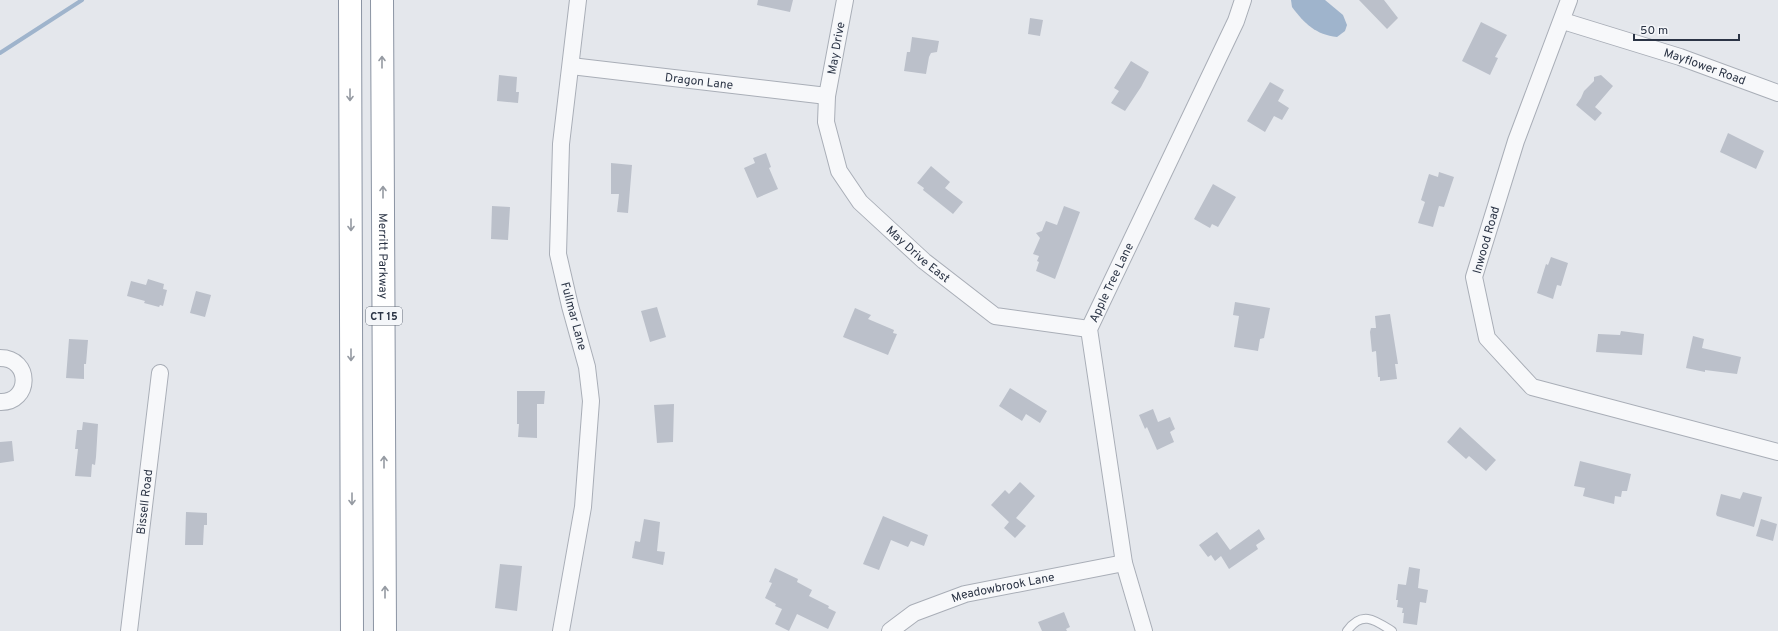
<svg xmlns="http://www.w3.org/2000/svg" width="1778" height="631" font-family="Overpass,sans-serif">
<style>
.water{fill:#9fb4cc}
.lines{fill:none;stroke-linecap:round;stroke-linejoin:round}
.stream{stroke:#9fb4cc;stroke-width:4}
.building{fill:#bbc0ca}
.lane-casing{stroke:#a9aeb7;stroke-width:10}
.street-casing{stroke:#a9aeb7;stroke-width:18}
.highway-casing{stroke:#8b94a3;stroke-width:24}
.lane{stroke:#f7f8fa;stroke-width:8}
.street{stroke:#f7f8fa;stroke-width:16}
.highway{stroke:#fff;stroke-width:22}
.oneway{stroke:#959aa2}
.labels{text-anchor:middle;stroke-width:3;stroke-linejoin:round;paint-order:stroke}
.shield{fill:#f4f6f9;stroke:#676e7b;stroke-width:1}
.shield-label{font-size:11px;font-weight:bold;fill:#2b3445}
.street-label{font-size:12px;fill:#2b3445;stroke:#f4f6f9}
</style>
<rect width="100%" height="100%" fill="#e4e7ec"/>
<!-- water -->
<path class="water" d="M1291,0H1325L1343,15L1347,25L1345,31L1337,37C1316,35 1304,23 1292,7Z"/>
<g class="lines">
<!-- stream -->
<path class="stream" d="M0,53L82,0"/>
</g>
<!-- building -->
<path class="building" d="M758,0H793L790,12L757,5Z
M1359,0H1384L1398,18L1387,29Z
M1030,18L1043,20L1040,36L1028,34Z
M1481,22L1507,35L1495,57L1498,58L1490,75L1462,61Z
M912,37L939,41L937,52L931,53L929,57L926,74L904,71L907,52H910Z
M1131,61L1149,72L1141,87L1125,111L1111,103L1119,91L1114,88Z
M499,75L517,77L516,92H519L518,103L497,101Z
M1601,75L1613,86L1595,107L1602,113L1595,121L1576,105L1581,98L1584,91L1594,81V77Z
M1270,82L1284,90L1278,101L1289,108L1282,120L1274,116L1265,132L1247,121Z
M1728,133L1764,151L1756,169L1720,152Z
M766,153L771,167L769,168L778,189L757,198L744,168L755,163L753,158Z
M611,163L632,165L628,213L617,212L619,194H611Z
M931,166L950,182L945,188L963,202L953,214L923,190L924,188L917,183Z
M1439,172L1454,177L1444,207L1439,206L1433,227L1418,223L1425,202L1421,200L1429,174L1438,177Z
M1213,184L1236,197L1218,227L1212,224L1210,228L1194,219Z
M492,206L510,207L508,240L491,239Z
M1064,206L1080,212L1055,279L1036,271L1039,262L1037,261L1039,256L1033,254L1040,238L1036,233L1042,231L1046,221L1057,225Z
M1551,257L1568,263L1561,286L1557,285L1553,299L1537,293L1546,264L1548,265Z
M148,279L164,284L163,289L167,290L163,306L160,305L159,307L144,303L145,301L127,296L131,281L146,285Z
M196,291L211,295L205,317L190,313Z
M1235,302L1270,308L1264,338L1260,339L1258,351L1234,347L1239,316L1233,315Z
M657,307L666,337L650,342L641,311Z
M855,308L871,315L868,319L894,330L893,333L897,334L888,355L843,337Z
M1390,314L1398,364H1395L1397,379L1380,381V377H1378L1376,351L1372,352L1370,332L1371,328H1376L1375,316Z
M1621,331L1644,334L1642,355L1596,352L1598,334L1620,335Z
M1693,336L1704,339L1702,348L1741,357L1737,374L1705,370V372L1686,368Z
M69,339L88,340L86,364H84V379L66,378Z
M1010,388L1047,411L1040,423L1026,414L1022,421L999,406Z
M517,391H545L544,404H537V438L518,437L519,424H517Z
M674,404L673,442L657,443L654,405Z
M1153,409L1158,422L1170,417L1175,429L1170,432L1174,442L1157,450L1147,427L1145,429L1139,415Z
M83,422L98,424L96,457L95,465L92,464L91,477L75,476L78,449H75L77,430H82Z
M1460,427L1496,460L1486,471L1469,456L1466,459L1447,442Z
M12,441L14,461L0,463V442Z
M1580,461L1631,474L1627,491H1622L1621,497L1615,496L1614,504L1583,496L1585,488L1574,486Z
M1020,482L1035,496L1016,518L1026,526L1015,538L1004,528L1009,522L991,505L1005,490L1009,494Z
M1743,492L1762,497L1754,527L1717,516L1716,514L1721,494L1740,499Z
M186,512L207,513V525H204L203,545H185Z
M883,516L928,535L924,546L911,541L908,547L891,540L879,570L863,564Z
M644,519L660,522L657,551L665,552L663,565L632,558L635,541L640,542Z
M1761,519L1777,524L1773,541L1756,536Z
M1259,529L1265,539L1256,545L1258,549L1229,569L1221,556L1215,561L1211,555L1208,557L1199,545L1217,532L1230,550Z
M500,564L522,566L517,611L495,608Z
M1409,567L1420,569L1418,588L1428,590L1426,603L1420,602L1417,625L1403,623L1404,613H1402L1403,608L1397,607L1398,600H1396L1398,584L1406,585Z
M775,568L798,579L797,582L812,590L809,596L829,606L828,608L836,612L828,629L797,614L789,631L775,624L782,609L775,606L776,604L765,598L772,583L769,582Z
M1064,612L1070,627L1066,629L1067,631H1042L1038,622Z"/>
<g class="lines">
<!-- lane casing -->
<g class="lane-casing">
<path id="lane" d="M1347,631C1362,610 1375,620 1392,631"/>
</g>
<!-- street casing -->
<g class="street-casing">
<g id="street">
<path id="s1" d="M845,0L827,96L826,122L839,171L860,202L924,261L995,316L1089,329"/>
<path d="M1569,0L1516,141L1474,277L1487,338L1532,387L1778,452"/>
<path id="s2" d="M1563,21L1680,57L1778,93"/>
<path id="s3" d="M571,66L827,96"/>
<path d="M0,358C32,358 31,403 0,402"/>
<path id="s4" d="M129,631L160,373"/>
<path d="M561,631L583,507L591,401L587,367L570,306L558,254L561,144L578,0"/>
<path id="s5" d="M890,631L914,613L965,594L1124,563"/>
<path id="s6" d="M1144,631L1124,563L1089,329L1236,21L1243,0"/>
</g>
</g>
<!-- highway casing -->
<g class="highway-casing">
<g id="highway">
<path d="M350,0L352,631"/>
<path id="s7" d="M382,0L385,631"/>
</g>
</g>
<!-- lane -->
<use href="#lane" class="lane"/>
<!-- street -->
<use href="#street" class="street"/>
<!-- highway -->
<use href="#highway" class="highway"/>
</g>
<!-- one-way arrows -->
<defs><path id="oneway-shaft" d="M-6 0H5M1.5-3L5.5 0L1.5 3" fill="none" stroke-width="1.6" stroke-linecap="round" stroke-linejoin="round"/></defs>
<g class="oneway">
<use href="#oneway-shaft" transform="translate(382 62) rotate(-90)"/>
<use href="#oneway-shaft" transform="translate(350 95) rotate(90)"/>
<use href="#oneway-shaft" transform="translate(383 192) rotate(-90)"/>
<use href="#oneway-shaft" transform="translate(351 225) rotate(90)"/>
<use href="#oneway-shaft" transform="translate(351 355) rotate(90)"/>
<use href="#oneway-shaft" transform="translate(384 462) rotate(-90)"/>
<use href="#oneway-shaft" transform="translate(352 499) rotate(90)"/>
<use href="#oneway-shaft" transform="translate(385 592) rotate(-90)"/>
</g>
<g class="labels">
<!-- shield labels -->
<rect class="shield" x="366" y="307" width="36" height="18" rx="3"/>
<g class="shield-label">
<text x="384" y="320">CT 15</text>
</g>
<!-- street labels -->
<g class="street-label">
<text transform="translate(836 48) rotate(-80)" y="4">May Drive</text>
<text dy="4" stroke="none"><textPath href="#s2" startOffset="149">Mayflower Road</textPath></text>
<text dy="4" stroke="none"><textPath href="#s3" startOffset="129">Dragon Lane</textPath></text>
<text transform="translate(1486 240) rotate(-74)" y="4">Inwood Road</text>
<text dy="4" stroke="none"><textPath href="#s1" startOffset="290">May Drive East</textPath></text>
<text dy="4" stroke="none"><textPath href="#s7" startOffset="256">Merritt Parkway</textPath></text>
<text dy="4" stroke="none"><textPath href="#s6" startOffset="359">Apple Tree Lane</textPath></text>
<text transform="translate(574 316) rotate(75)" y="4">Fullmar Lane</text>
<text dy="4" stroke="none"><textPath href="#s4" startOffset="130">Bissell Road</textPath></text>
<text dy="4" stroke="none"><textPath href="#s5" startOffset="123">Meadowbrook Lane</textPath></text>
</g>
</g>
<!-- scale -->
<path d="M1634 34v6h105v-6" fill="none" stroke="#2b3445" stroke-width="2"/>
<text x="1640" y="34" font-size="12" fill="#2b3445" stroke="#f4f6f9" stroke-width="3" paint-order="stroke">50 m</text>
</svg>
